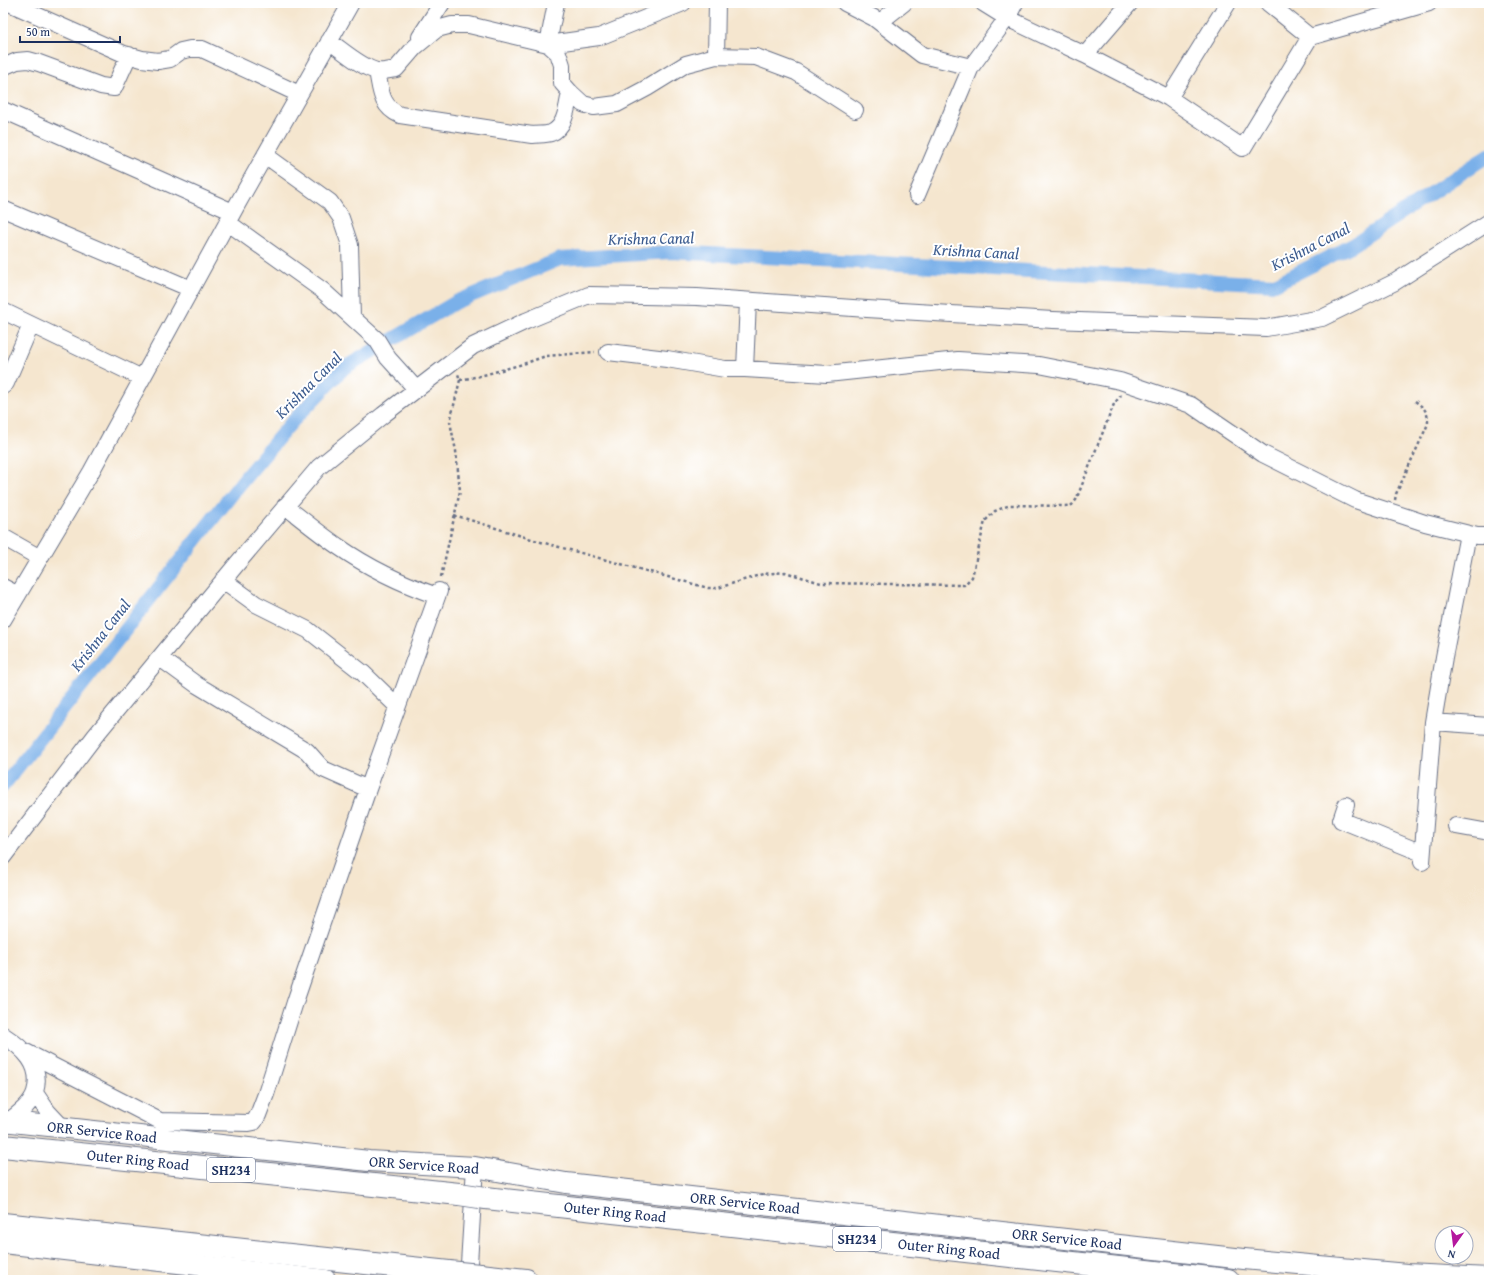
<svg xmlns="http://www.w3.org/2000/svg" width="1492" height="1283" font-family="'Gentium Book Plus',serif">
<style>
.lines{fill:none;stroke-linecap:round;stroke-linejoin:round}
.canal{stroke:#7ab0e9;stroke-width:14}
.minor-casing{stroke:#676f86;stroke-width:18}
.major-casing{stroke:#676f86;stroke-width:22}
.highway-casing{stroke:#676f86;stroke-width:24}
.path{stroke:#676f86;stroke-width:2.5;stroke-dasharray:3 3;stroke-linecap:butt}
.minor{stroke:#fff;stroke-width:16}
.major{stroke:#fff;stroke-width:20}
.highway{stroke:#fff;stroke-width:22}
.highway-bridge-casing{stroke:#676f86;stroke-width:24;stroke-linecap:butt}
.highway-bridge{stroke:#fff;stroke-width:22}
.labels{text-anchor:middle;stroke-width:4;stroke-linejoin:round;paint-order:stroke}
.shield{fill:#fff;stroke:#5f6d8e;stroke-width:1}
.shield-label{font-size:14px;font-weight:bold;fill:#1b2f5e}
.street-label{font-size:15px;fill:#1b2f5e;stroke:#fff}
.water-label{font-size:16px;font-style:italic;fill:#3c5c8f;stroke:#fff}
</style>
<rect width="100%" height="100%" fill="#fff"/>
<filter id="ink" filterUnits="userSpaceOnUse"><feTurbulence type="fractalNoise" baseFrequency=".025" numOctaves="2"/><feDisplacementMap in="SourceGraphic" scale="8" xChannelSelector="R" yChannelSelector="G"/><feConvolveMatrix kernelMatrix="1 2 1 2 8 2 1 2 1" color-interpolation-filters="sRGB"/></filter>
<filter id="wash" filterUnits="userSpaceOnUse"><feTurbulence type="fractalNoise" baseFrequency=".012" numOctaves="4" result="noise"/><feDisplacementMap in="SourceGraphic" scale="16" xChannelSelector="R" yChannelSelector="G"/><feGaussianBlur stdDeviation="0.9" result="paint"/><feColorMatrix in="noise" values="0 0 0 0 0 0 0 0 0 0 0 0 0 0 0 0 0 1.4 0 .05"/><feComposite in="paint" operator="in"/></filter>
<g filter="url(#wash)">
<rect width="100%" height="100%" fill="#f5e6cf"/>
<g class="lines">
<!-- canal -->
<path class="canal" d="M3,786L244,479L291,423L344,368L456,302L560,259L671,252L1275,284L1353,245L1489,155"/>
</g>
</g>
<g filter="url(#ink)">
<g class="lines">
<!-- minor casing -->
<g class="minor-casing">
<path id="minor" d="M9,3L124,54L142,59L158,61L170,59L181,51L190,49H202L299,94
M556,3L548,44L599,37L683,3
M845,3L874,18L922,55L971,67
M983,3L1007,18L1015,3
M1130,3L1085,55L1169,98L1228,3
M1268,3L1310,37L1429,3
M880,22L904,3
M420,37L442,3
M329,41C342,50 362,68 377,71C383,72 390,70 396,69L415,47L437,29L452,25H469L548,44L558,53L562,65V83L570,92L583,104L594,107L617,104L647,88L686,64L716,56L756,57L796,72L855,110
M716,56L717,3
M3,67L17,61L28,60L39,63L101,86L114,88L129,55
M377,71C381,90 380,106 400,115L532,135C538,134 545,135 551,133C566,127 567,106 570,92
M1169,98L1243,148L1310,37
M3,110L233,212
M265,155L330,202L341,218L350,245L352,317
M917,195L971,67L1007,18L1085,55
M3,209L191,289
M227,222L322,290L377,340L388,358L416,389
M748,301L745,369L827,374L958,360L1039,365L1120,381L1191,405L1263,454L1355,500L1425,523L1477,536H1489
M3,311L142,378
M608,352L667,359L725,369H745
M3,386L6,383L31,325
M285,506C303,520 320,534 339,547C369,568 403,584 437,596
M3,537L40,558
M223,580L256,604L308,630L363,673L397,706
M3,587L18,595
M3,620L91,472L238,203L351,3
M160,658L197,685L307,751L323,769L368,789
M1433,722L1489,726
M1346,805L1341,820L1422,853
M1456,826L1489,832
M3,857L95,736L236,565L319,467L383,415L473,346L526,321L589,295L697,297L867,309L1053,320L1266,328L1322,318L1395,282L1489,222
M1422,862L1433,722L1444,657L1468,534
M3,1035C23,1048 43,1065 35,1092C31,1105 17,1114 8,1122
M24,1051L160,1121L249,1123L254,1122L258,1115L266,1094L296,999L368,789L439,591
M35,1093L48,1112L63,1128
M468,1280L475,1167"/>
</g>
<!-- major casing -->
<g class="major-casing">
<path id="major" d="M3,1121L369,1161L475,1167L566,1183L1244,1259L1407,1274L1489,1278
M3,1243L326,1280"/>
</g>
<!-- highway casing -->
<g class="highway-casing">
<path id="highway" d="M3,1146L459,1194
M486,1198L1228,1280
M3,1224L449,1272
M480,1275L526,1280"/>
</g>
<!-- path -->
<path class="path" d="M460,380L480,376L523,364L546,356L595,352
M1395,500L1396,494L1428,424C1428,411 1425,409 1415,401
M454,515L541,542L708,588H718L763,574L785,572L821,583L964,585L972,577L985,521L995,511L1010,505L1065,506L1072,505L1076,500L1114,404L1121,395
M441,577L460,491L456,451L450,422L460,380L458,374"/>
<!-- minor -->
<use href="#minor" class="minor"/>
<!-- major -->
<use href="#major" class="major"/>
<!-- highway -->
<use href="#highway" class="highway"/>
<!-- highway-bridge casing -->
<g class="highway-bridge-casing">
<path id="highway-bridge" d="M459,1194L486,1198
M449,1272L480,1275"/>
</g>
<!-- highway-bridge -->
<use href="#highway-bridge" class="highway-bridge"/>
</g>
</g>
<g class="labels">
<!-- shield labels -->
<g class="shield">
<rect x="207" y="1158" width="48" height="24" rx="3"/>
<rect x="833" y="1227" width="48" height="24" rx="3"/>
</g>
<g class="shield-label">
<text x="231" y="1175">SH234</text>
<text x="857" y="1244">SH234</text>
</g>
<!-- street labels -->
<g class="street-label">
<text transform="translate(102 1132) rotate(6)" y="5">ORR Service Road</text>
<text transform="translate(138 1160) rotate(6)" y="5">Outer Ring Road</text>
<text transform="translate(424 1165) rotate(4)" y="5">ORR Service Road</text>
<text transform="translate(745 1203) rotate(6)" y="5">ORR Service Road</text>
<text transform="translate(615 1212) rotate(6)" y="5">Outer Ring Road</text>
<text transform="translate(1067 1239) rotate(6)" y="5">ORR Service Road</text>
<text transform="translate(949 1249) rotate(6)" y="5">Outer Ring Road</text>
</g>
<!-- water labels -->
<g class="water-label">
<text transform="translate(651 238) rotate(-1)" y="6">Krishna Canal</text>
<text transform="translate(1310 246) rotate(-27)" y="6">Krishna Canal</text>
<text transform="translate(976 251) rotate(3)" y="6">Krishna Canal</text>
<text transform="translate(308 385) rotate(-45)" y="6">Krishna Canal</text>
<text transform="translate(100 635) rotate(-52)" y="6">Krishna Canal</text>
</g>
</g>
<!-- margin -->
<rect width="1492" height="1283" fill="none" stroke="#fff" stroke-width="16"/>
<!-- north arrow -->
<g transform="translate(1454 1245) rotate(194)"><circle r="19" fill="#ffffff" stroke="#a4acbf"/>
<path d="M0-3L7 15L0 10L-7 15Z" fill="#b5179e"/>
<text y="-6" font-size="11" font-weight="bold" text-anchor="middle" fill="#1b2f5e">N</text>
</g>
<!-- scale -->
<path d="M20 36v6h100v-6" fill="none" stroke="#1b2f5e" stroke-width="2"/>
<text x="26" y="36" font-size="12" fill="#1b2f5e" stroke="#ffffff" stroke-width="3" paint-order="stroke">50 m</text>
</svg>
